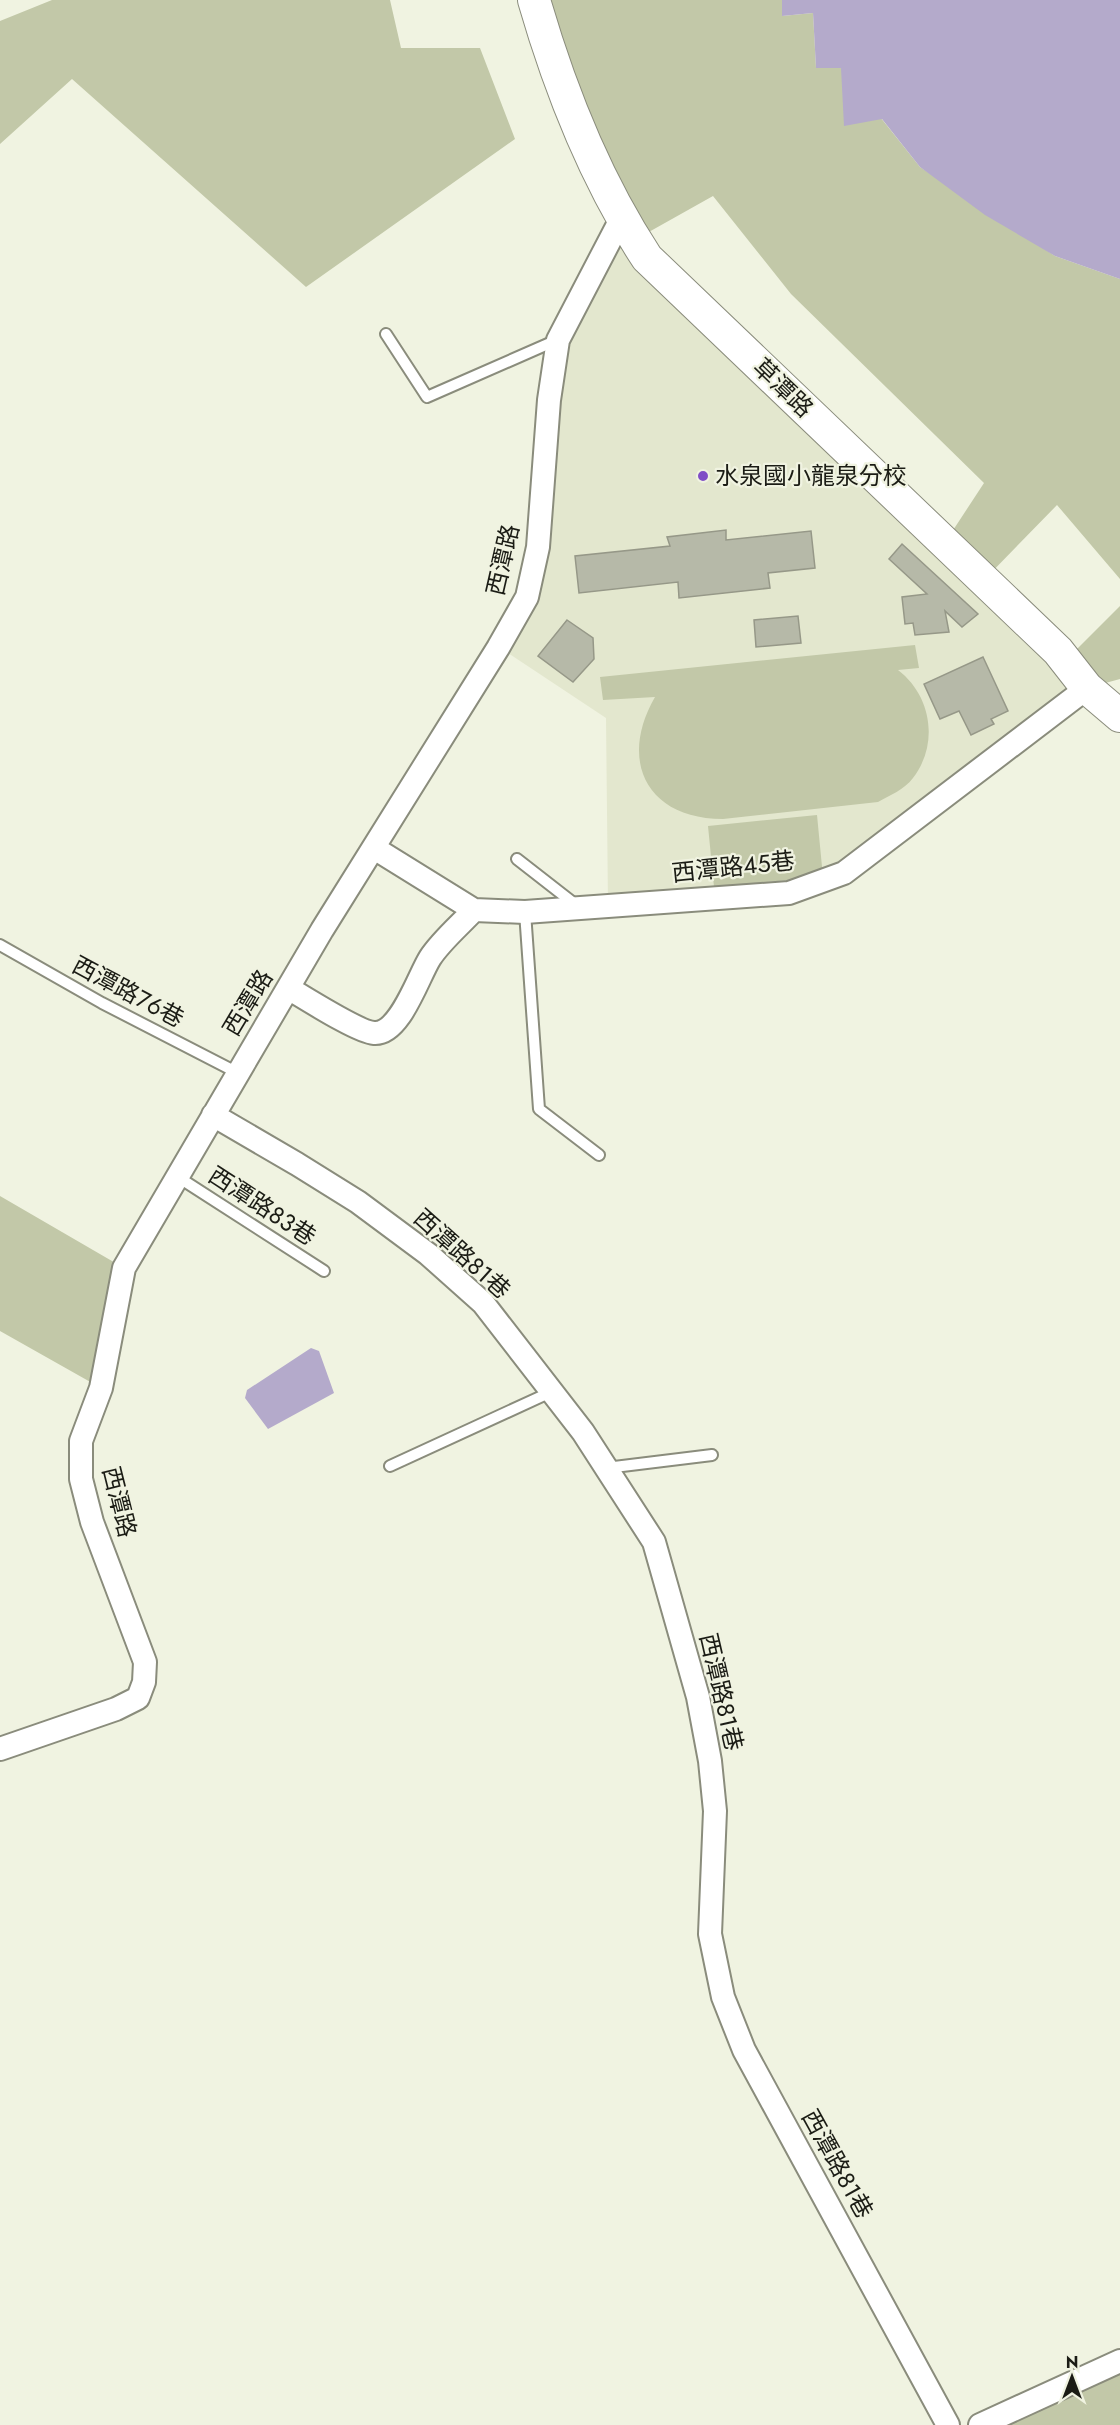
<svg xmlns="http://www.w3.org/2000/svg" width="1120" height="2425" font-family="Jost,'Noto Sans TC',sans-serif">
<style>
.built{fill:#e3e7ce}
.green{fill:#c2c8a8}
.water{fill:#b4aacb}
.building{fill:#b6b9a8;stroke:#969888;stroke-width:1.5}
.lines{fill:none;stroke-linecap:round;stroke-linejoin:round}
.lane-casing{stroke:#8a8c7c;stroke-width:14}
.street-casing{stroke:#8a8c7c;stroke-width:26}
.secondary-casing{stroke:#8a8c7c;stroke-width:34}
.lane{stroke:#fff;stroke-width:10}
.street{stroke:#fff;stroke-width:22}
.secondary{stroke:#fff;stroke-width:32}
.poi-dot{fill:#804ec6;stroke:#f0f3e1;stroke-width:2}
.labels{text-anchor:middle;stroke-width:4.5;stroke-linejoin:round;paint-order:stroke}
.street-label{font-size:24px;fill:#1b1c15;stroke:#f0f3e1}
.poi-label{font-size:24px;fill:#1b1c15;stroke:#f0f3e1;text-anchor:start}
</style>
<rect width="100%" height="100%" fill="#f0f3e1"/>
<!-- built -->
<path class="built" d="M621,219L1087,688L844,873L789,893L608,905L606,718L508,653L527,597L550,346Z"/>
<!-- green -->
<path class="green" d="M52,0H390L401,48H480L515,139L306,287L72,79L0,144V21Z
M534,0H782V16L813,13L816,68H841L920,167L1055,256L1120,279V579L1057,505L983,581L944,544L984,483L791,294L713,196L631,242Z
M1120,606V679L1087,688L1067,659Z
M915,645L919,668L898,670C932,696 939,744 913,778C904,790 890,795 878,802L723,819C647,819 618,761 655,697L603,700L600,677Z
M817,815L823,877L714,887L708,826Z
M0,1196L124,1268L101,1388L0,1331Z
M1120,2361V2425H980Z"/>
<!-- water -->
<path class="water" d="M782,0H1120V279L1055,256L985,215L920,167L882,119L844,126L841,68H816L813,13L782,16Z
M311,1348L319,1351L334,1393L268,1429L245,1398L247,1390Z"/>
<!-- building -->
<path class="building" d="M726,530V540L811,531L815,568L768,573L770,588L679,598L678,582L579,593L575,556L670,546L667,537Z
M902,544L978,614L962,627L945,611L949,632L915,635L913,623L905,624L902,597L927,594L889,559Z
M798,616L801,643L756,647L754,620Z
M567,620L593,638L594,659L573,682L538,656Z
M983,657L1008,711L991,719L994,724L971,735L959,711L940,719L924,684Z"/>
<g class="lines">
<!-- lane casing -->
<g class="lane-casing">
<path id="lane" d="M386,334L427,397L557,340
M517,859L576,905
M525,912L539,1109L599,1155
M0,945L102,1003L238,1073
M178,1177L324,1271
M390,1466L551,1392
M606,1468L712,1455"/>
</g>
<!-- street casing -->
<g class="street-casing">
<path id="street" d="M374,848L474,910L525,912L789,893L844,873L1087,688
M288,988C305,998 358,1032 374,1033C400,1035 418,977 430,958C441,941 460,925 474,910
M213,1115L297,1164L358,1202L428,1254L483,1303L583,1432L654,1542L698,1697L710,1761L715,1811L710,1934L723,1997L744,2050L948,2425
M0,1749L116,1709L138,1698L144,1682L145,1662L92,1522L81,1479V1441L101,1388L124,1268L322,930L498,648L527,597L538,547L549,400L558,340L621,219
M980,2425L1120,2361"/>
</g>
<!-- secondary casing -->
<g class="secondary-casing">
<path id="secondary" d="M534,0C560,90 595,179 647,258L1058,651L1087,688L1120,716"/>
</g>
<!-- lane -->
<use href="#lane" class="lane"/>
<!-- street -->
<use href="#street" class="street"/>
<!-- secondary -->
<use href="#secondary" class="secondary"/>
</g>
<!-- markers -->
<circle class="poi-dot" cx="703" cy="476" r="6"/>
<g class="labels">
<!-- street labels -->
<g class="street-label">
<text transform="translate(783 388) rotate(44)" y="8">草潭路</text>
<text transform="translate(503 560) rotate(-77)" y="8">西潭路</text>
<text transform="translate(733 867) rotate(-6)" y="8">西潭路45巷</text>
<text transform="translate(128 992) rotate(28)" y="8">西潭路76巷</text>
<text transform="translate(248 1003) rotate(-59)" y="8">西潭路</text>
<text transform="translate(262 1206) rotate(33)" y="8">西潭路83巷</text>
<text transform="translate(462 1254) rotate(42)" y="8">西潭路81巷</text>
<text transform="translate(119 1502) rotate(76)" y="8">西潭路</text>
<text transform="translate(721 1692) rotate(77)" y="8">西潭路81巷</text>
<text transform="translate(837 2164) rotate(61)" y="8">西潭路81巷</text>
</g>
<!-- poi labels -->
<g class="poi-label">
<text x="715" y="484">水泉國小龍泉分校</text>
</g>
</g>
<!-- north arrow -->
<g transform="translate(1072 2377)" stroke="#f0f3e1" stroke-width="4.5" paint-order="stroke">
<path d="M0-4.5L10 22L0 15L-10 22Z" fill="#1b1c15"/>
<text y="-9" font-size="16" font-weight="bold" text-anchor="middle" fill="#1b1c15">N</text>
</g>
</svg>
